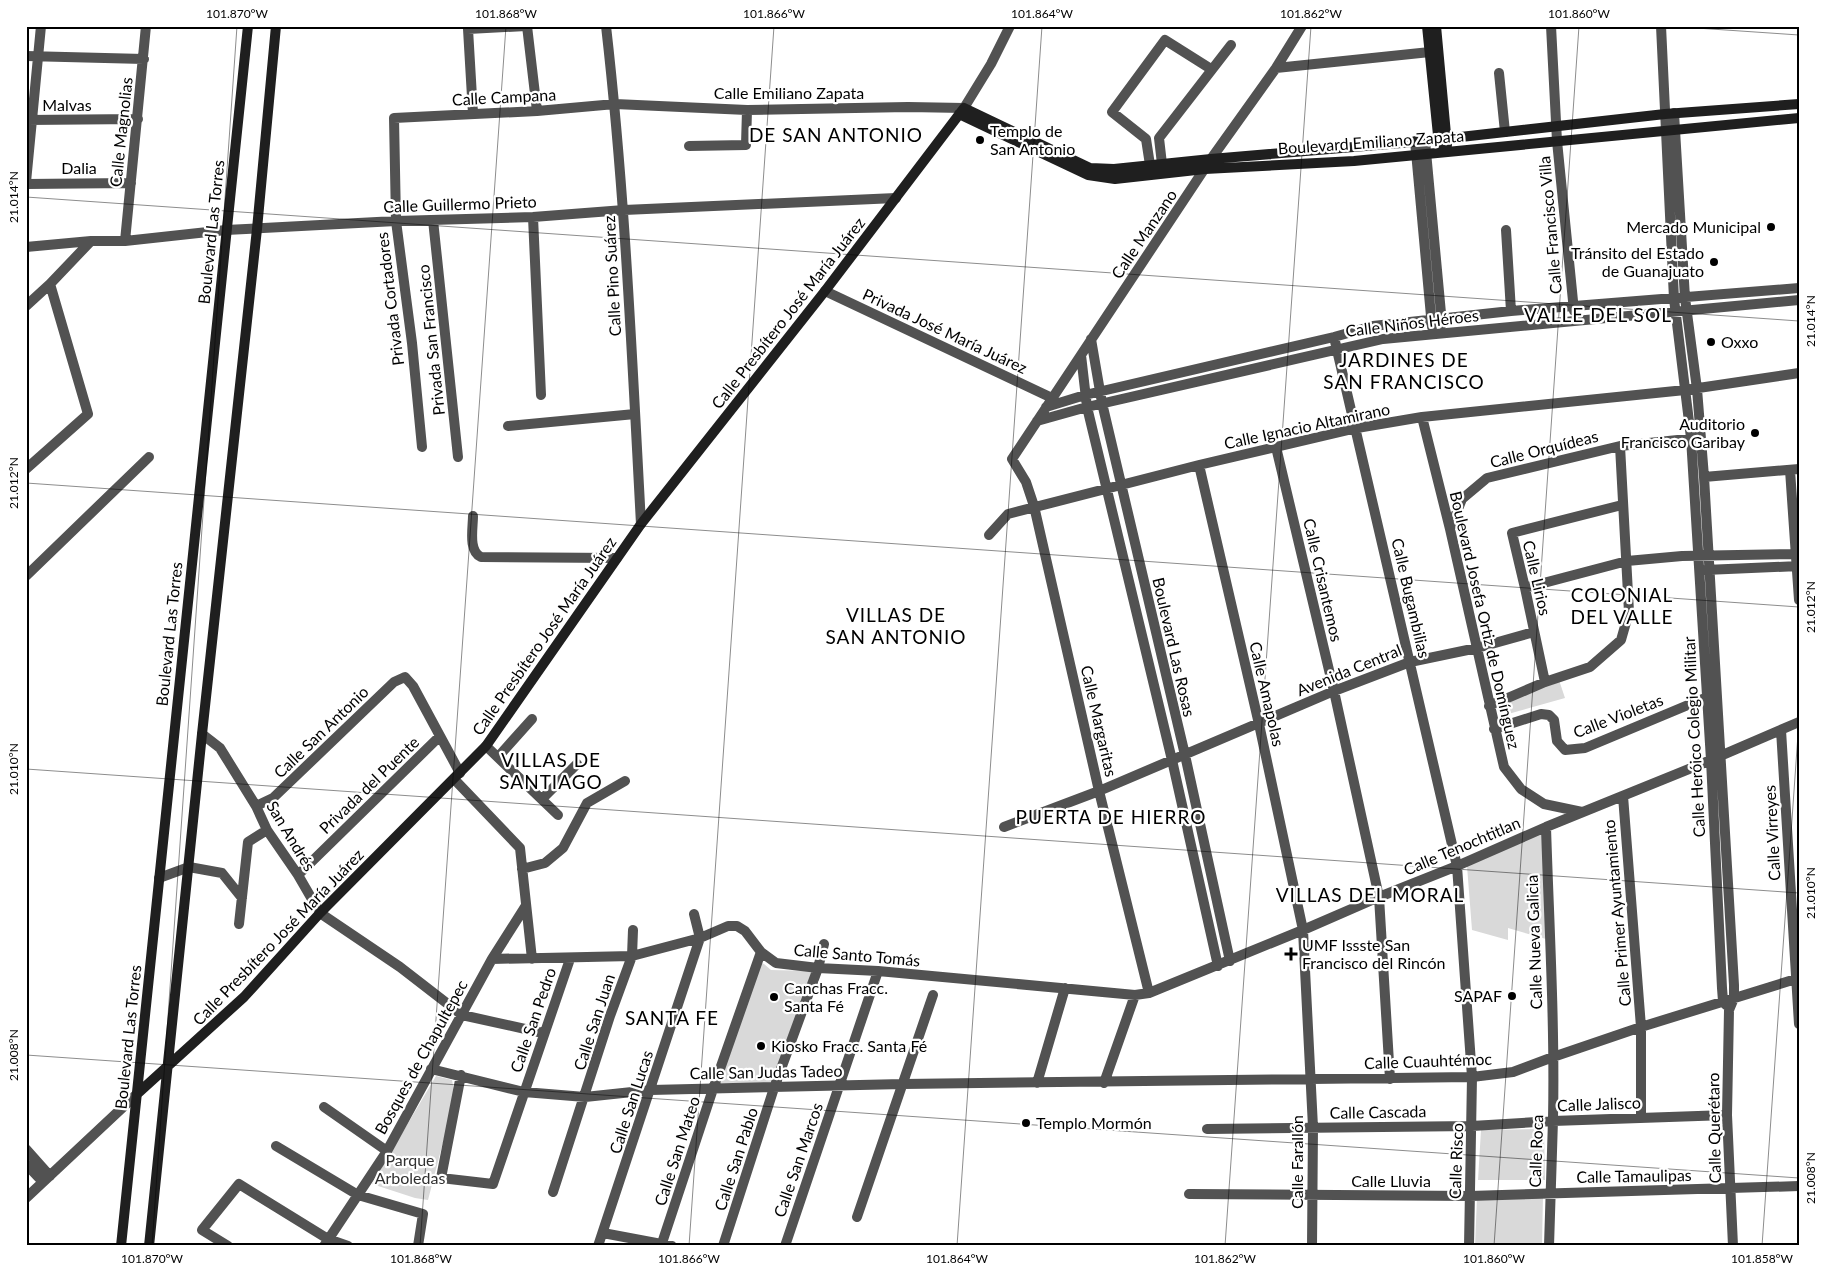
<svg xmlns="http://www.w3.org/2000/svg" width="1825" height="1272" font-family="Lato,sans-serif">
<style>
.green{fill:#d9d9d9}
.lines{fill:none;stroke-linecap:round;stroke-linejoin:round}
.street{stroke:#525252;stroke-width:10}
.secondary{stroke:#1f1f1f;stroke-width:10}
.ticks{fill:none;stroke:#000;stroke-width:1;stroke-opacity:0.45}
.poi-dot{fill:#000;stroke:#fff;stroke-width:2}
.labels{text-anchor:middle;stroke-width:4.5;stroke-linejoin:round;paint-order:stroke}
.street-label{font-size:16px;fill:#000;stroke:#fff}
.poi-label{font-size:16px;fill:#000;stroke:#fff;text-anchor:start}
.park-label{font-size:16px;fill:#303030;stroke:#fff}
.quarter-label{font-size:19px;letter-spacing:1px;fill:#000;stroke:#fff}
.neatline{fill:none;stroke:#000;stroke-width:2}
.ticks-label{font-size:12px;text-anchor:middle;fill:#000}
</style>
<rect width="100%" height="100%" fill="#fff"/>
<!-- green -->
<path class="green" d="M1559,680L1565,698L1501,716L1497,705Z
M1543,831L1546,939L1508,928V940L1472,930L1467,866Z
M759,962L764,964L771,970L812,971L772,1084L720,1083Z
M436,1076L452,1080L455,1096L428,1200L415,1198L372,1184Z
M1544,1129L1545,1180H1478L1481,1130Z
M1543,1195L1542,1246H1475L1477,1197Z"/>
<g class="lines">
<!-- street -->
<path class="street" d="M527,26L537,111
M606,26C625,192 632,358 641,524
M1551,26L1557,141L1574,311
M1661,26L1674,299L1691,438L1711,760L1722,988L1723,1001L1726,1005
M26,56L144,59
M1276,68L1430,52
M1499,73L1505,132
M1674,113L1685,298L1697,389L1704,477L1734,985V998L1729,1010L1727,1115L1733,1246
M473,114L468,29L526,26
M27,120L138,119
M1415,141L1432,327
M1425,141L1442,324
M689,146L746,145L747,110
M1162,164L1159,138L1231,45
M1150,165L1146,139L1112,112L1165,40L1211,69
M26,182L41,26
M26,184L131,183
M533,217L541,395
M433,220L458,457
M1506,230L1511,311
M125,241L146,26
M26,247L91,241H125L226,230L396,221L533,217L624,210L896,198
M825,291L1052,398
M26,306L50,284L91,241
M1334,337L1457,866L1472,1077L1469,1246
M1091,339L1102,403L1185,755L1230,961
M1081,355L1087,407L1172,760L1218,966
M1046,407L1085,395L1334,337L1373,326L1511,311L1799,288
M1422,417L1450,529L1504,767L1521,789L1544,804L1582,812
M1037,421L1087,407L1383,339L1799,300
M508,426L635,414
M422,447L412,343L396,221L394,118L537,111L615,104L747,110L908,107L964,108L991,64L1010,26
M1276,447L1334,691L1379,897L1390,1079
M1199,465L1259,724L1303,930L1313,1127L1312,1246
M26,469L88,414L50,284
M1790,470L1799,600
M1704,477L1799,469
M473,516C473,528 468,551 481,557L617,558
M1450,529L1462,499L1487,478L1620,446L1697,438
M989,535L1008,514L1199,465L1357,428L1422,417L1685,390L1799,373
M1705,570L1799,566
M26,576L149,457
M1525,588L1627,561L1682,556L1799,554
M1545,682L1525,588L1512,533L1622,505
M1489,706L1545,682L1590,667L1621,640L1629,612L1620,446
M1494,729L1541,714L1549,715L1554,720L1557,741L1565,750L1585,748L1712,695
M1781,730L1799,1024
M202,734L220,748L256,806L267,830L298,875L320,913L400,967L462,1015L543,1033
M486,746L558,815
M498,757L532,719
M454,779L520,848L532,959
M1623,796L1641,1027V1118
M542,799L577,764
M256,806L273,798L394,682L405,677L413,686L460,773
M1004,827L1099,791L1334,691L1410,662L1477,648L1534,632
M1546,827C1549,924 1555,1022 1553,1120C1552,1162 1550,1204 1549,1246
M522,869L545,863L563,848L587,803L625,781
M298,875L439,737
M159,878L189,867L222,873L242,898
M694,914L700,938
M239,924L248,842L267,830
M492,959L632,956L700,938L728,926H737L745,931L761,952L776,963L818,968L878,971L1135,995L1149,993L1303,930L1379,897L1457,866L1546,827L1711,760L1799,722
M1149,993L1099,791L1034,506L1026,482L1012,459L1211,159L1276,68L1302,26
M431,1069L524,1092L585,1097L651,1090L903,1084L1472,1077L1513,1072L1553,1057L1641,1027L1799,978
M461,1075L441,1178L493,1184L570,959
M1037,1083L1065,988
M1104,1083L1135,995
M324,1107L387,1151
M1207,1129L1472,1126L1553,1121L1727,1115
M276,1146L358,1195L423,1214L418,1246
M26,1149L50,1176
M26,1164L43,1182
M553,1192L610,1016L632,956L633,930
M1189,1194L1470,1196L1799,1186
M26,1198L137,1094
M857,1217L933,995
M603,1233L672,1246
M228,1246L202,1230L239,1184L328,1239L348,1246
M324,1246L387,1151L492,959L525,907
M598,1246L700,938
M661,1246L713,1089L761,952
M723,1246L774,1088L818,968L824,944
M785,1246L878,971"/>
<!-- secondary -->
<path class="secondary" d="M1427,26L1439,145
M1436,26L1447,145
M959,114L1088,175L1115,179L1205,169L1354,161L1799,118
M137,1094L244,997L320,913L486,746L641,524L825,291L964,108L1090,168L1114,169L1211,159L1425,141L1665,114L1799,104
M121,1246L248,26
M149,1246L202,734L257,229L276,26"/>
</g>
<!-- ticks -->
<path class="ticks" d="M1667,26L1799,35M26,197L1799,321M26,483L1799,607M26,769L1799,893M26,1055L1799,1178M152,1246L237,26M420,1246L506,26M689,1246L774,26M957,1246L1042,26M1225,1246L1311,26M1494,1246L1579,26M1762,1246L1799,720"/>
<!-- markers -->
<g class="poi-dot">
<circle cx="980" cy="140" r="5"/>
<circle cx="1771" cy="227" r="5"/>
<circle cx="1714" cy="262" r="5"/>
<circle cx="1711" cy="342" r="5"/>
<circle cx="1755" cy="433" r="5"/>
<path d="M1288.5 946.5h5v5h5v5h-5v5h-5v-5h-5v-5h5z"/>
<circle cx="1512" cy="996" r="5"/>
<circle cx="774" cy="997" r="5"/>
<circle cx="761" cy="1046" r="5"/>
<circle cx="1026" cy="1123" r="5"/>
</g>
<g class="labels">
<!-- street labels -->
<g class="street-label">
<text x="789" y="99">Calle Emiliano Zapata</text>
<text transform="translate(504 97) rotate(-3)" y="6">Calle Campana</text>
<text x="67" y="111">Malvas</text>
<text transform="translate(121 132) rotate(-84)" y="6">Calle Magnolias</text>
<text transform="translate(1371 142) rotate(-4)" y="6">Boulevard Emiliano Zapata</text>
<text x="79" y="174">Dalia</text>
<text transform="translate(460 204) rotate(-2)" y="6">Calle Guillermo Prieto</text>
<text transform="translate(1550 225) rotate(-95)" y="6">Calle Francisco Villa</text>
<text transform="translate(211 232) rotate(-84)" y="6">Boulevard Las Torres</text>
<text transform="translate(1144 234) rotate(-56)" y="6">Calle Manzano</text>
<text transform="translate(612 276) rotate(-93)" y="6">Calle Pino Suárez</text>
<text transform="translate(390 299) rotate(-97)" y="6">Privada Cortadores</text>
<text transform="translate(788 313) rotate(-52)" y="6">Calle Presbítero José María Juárez</text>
<text transform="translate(1412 323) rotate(-7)" y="6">Calle Niños Héroes</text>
<text transform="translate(945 331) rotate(25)" y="6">Privada José María Juárez</text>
<text transform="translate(431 340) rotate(-96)" y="6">Privada San Francisco</text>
<text transform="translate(1307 426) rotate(-12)" y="6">Calle Ignacio Altamirano</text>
<text transform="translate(1544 449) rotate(-14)" y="6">Calle Orquídeas</text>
<text transform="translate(1537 578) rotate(77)" y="6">Calle Lirios</text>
<text transform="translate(1323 580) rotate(77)" y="6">Calle Crisantemos</text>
<text transform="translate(1411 598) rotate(77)" y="6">Calle Bugambilias</text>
<text transform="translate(1485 620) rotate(77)" y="6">Boulevard Josefa Ortiz de Domínguez</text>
<text transform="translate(169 634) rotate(-84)" y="6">Boulevard Las Torres</text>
<text transform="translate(544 636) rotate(-55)" y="6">Calle Presbítero José María Juárez</text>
<text transform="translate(1174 647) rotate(77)" y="6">Boulevard Las Rosas</text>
<text transform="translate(1349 670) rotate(-22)" y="6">Avenida Central</text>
<text transform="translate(1267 694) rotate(77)" y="6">Calle Amapolas</text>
<text transform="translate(1618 716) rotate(-21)" y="6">Calle Violetas</text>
<text transform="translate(1099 721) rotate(77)" y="6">Calle Margaritas</text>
<text transform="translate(321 732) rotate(-44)" y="6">Calle San Antonio</text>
<text transform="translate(1694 737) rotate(-93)" y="6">Calle Heróico Colegio Militar</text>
<text transform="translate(369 785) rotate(-44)" y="6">Privada del Puente</text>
<text transform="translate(1772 833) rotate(-93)" y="6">Calle Virreyes</text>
<text transform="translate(291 836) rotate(59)" y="6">San Andrés</text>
<text transform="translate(1462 846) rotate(-23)" y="6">Calle Tenochtitlan</text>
<text transform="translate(1617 913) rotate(-95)" y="6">Calle Primer Ayuntamiento</text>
<text transform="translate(278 937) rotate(-46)" y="6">Calle Presbítero José María Juárez</text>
<text transform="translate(1534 942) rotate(-92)" y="6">Calle Nueva Galicia</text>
<text transform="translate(857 955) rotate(5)" y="6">Calle Santo Tomás</text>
<text transform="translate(533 1020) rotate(-71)" y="6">Calle San Pedro</text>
<text transform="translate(594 1022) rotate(-72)" y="6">Calle San Juan</text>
<text transform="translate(128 1037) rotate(-84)" y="6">Boulevard Las Torres</text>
<text transform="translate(421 1057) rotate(-61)" y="6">Bosques de Chapultepec</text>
<text transform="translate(1428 1061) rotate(-2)" y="6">Calle Cuauhtémoc</text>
<text transform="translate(766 1072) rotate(-1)" y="6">Calle San Judas Tadeo</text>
<text transform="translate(631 1102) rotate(-72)" y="6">Calle San Lucas</text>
<text transform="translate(1599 1104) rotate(-2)" y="6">Calle Jalisco</text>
<text transform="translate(1378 1112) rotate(-1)" y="6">Calle Cascada</text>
<text transform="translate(1714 1128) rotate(-91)" y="6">Calle Querétaro</text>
<text transform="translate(677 1151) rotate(-72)" y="6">Calle San Mateo</text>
<text transform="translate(1536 1151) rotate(-88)" y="6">Calle Roca</text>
<text transform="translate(736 1159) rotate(-72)" y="6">Calle San Pablo</text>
<text transform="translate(798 1160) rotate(-71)" y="6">Calle San Marcos</text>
<text transform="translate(1456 1161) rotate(-88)" y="6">Calle Risco</text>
<text transform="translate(1297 1162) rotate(-90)" y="6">Calle Farallón</text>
<text transform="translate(1634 1176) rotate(-1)" y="6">Calle Tamaulipas</text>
<text x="1391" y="1187">Calle Lluvia</text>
</g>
<!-- poi labels -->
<g class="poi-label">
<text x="990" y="137">Templo de<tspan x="990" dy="18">San Antonio</tspan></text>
<text x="1761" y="233" text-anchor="end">Mercado Municipal</text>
<text x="1704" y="259" text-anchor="end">Tránsito del Estado<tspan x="1704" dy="18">de Guanajuato</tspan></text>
<text x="1721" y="348">Oxxo</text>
<text x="1745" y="430" text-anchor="end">Auditorio<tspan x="1745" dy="18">Francisco Garibay</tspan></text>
<text x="1302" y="951">UMF Issste San<tspan x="1302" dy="18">Francisco del Rincón</tspan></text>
<text x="784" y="994">Canchas Fracc.<tspan x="784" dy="18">Santa Fé</tspan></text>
<text x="1502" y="1002" text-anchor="end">SAPAF</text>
<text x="771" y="1052">Kiosko Fracc. Santa Fé</text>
<text x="1036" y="1129">Templo Mormón</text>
</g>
<!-- park labels -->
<g class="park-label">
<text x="410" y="1166">Parque<tspan x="410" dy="18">Arboledas</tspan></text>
</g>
<!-- quarter labels -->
<g class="quarter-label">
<text x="836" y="142">DE SAN ANTONIO</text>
<text x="1598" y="322">VALLE DEL SOL</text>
<text x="1404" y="367">JARDINES DE<tspan x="1404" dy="22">SAN FRANCISCO</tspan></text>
<text x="1622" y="602">COLONIAL<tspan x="1622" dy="22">DEL VALLE</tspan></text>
<text x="896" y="622">VILLAS DE<tspan x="896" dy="22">SAN ANTONIO</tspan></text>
<text x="551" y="767">VILLAS DE<tspan x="551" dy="22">SANTIAGO</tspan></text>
<text x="1111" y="824">PUERTA DE HIERRO</text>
<text x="1370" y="902">VILLAS DEL MORAL</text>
<text x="672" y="1025">SANTA FE</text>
</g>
</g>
<!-- border -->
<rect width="1825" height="1272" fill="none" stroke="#ffffff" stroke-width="55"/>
<rect x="28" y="28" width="1770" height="1216" class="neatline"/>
<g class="ticks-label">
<text x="237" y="18">101.870°W</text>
<text x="506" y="18">101.868°W</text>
<text x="774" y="18">101.866°W</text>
<text x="1042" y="18">101.864°W</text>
<text x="1311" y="18">101.862°W</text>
<text x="1579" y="18">101.860°W</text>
<text transform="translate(14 197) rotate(-90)" y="4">21.014°N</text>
<text transform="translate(1811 321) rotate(-90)" y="4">21.014°N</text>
<text transform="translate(14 483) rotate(-90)" y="4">21.012°N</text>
<text transform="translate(1811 607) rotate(-90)" y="4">21.012°N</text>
<text transform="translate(14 769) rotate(-90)" y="4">21.010°N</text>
<text transform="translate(1811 893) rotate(-90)" y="4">21.010°N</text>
<text transform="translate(14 1055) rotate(-90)" y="4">21.008°N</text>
<text transform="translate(1811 1178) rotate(-90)" y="4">21.008°N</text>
<text x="152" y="1263">101.870°W</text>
<text x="421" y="1263">101.868°W</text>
<text x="689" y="1263">101.866°W</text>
<text x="957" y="1263">101.864°W</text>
<text x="1225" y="1263">101.862°W</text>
<text x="1494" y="1263">101.860°W</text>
<text x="1762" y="1263">101.858°W</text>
</g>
</svg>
